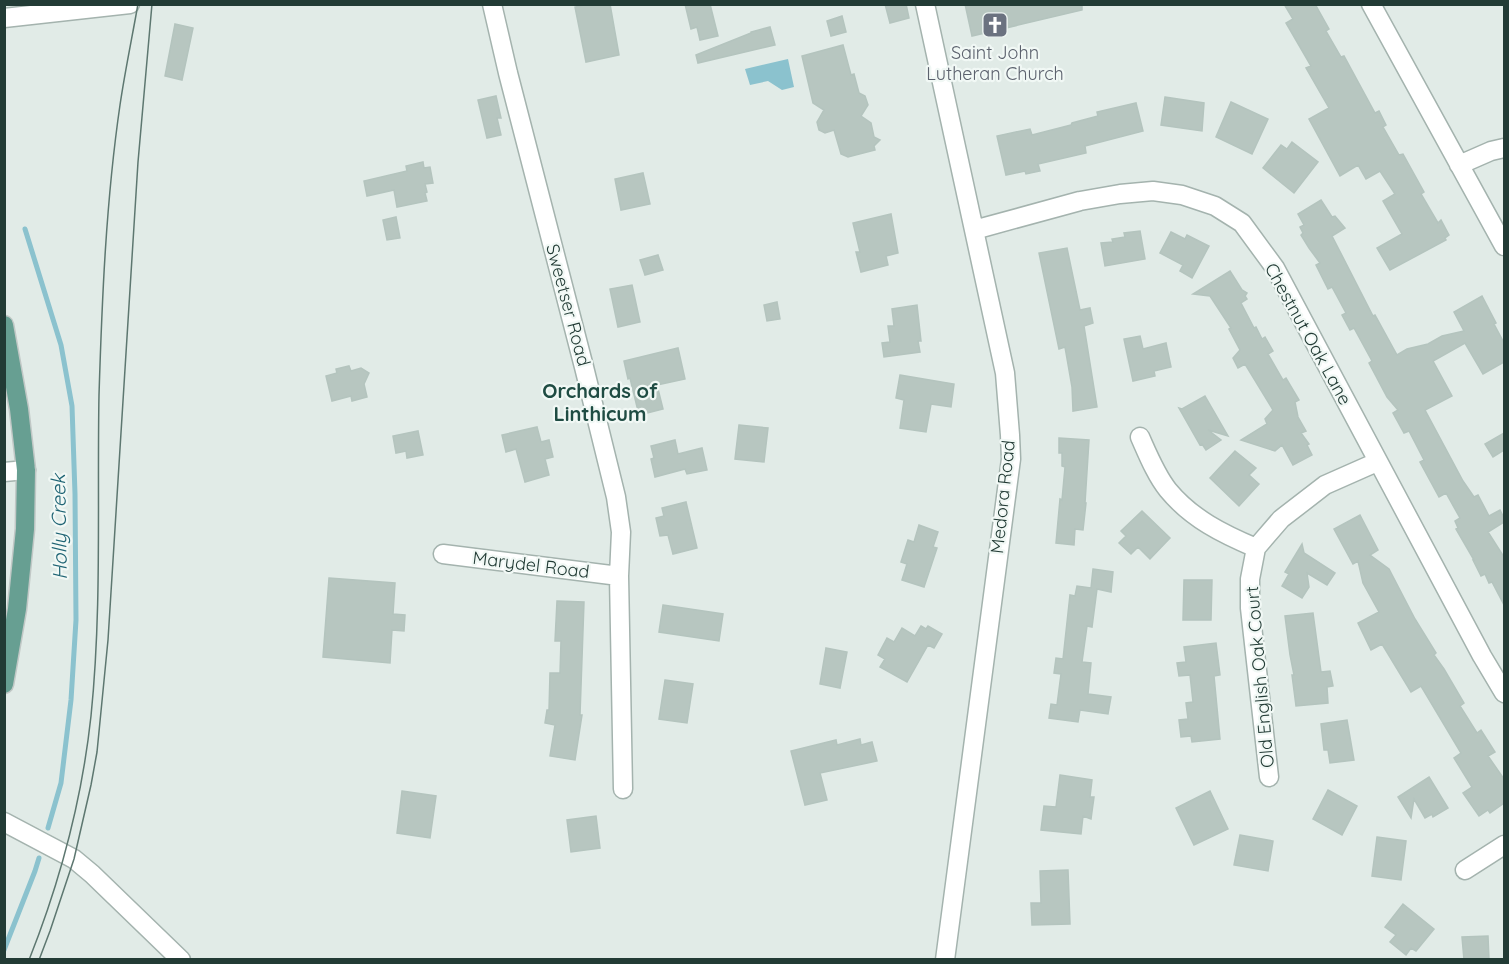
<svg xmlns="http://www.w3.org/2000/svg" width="1509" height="964" font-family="Quicksand,sans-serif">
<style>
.water{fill:#8bc2ce}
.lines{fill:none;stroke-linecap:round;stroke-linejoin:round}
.stream{stroke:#8bc2ce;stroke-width:5}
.building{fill:#b7c6c0;stroke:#b4c4be;stroke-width:1.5}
.minor-casing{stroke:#a4b3ae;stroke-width:21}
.major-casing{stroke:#c1c8c6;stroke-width:21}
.minor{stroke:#fff;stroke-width:18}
.major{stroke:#679f92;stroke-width:18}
.tram{stroke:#5d7770;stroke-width:1.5}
.labels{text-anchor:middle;stroke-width:4.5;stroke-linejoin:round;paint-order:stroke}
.worship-label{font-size:18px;fill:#5b616d;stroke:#f1f8f5}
.street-label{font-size:18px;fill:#223b35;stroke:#f1f8f5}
.neighbourhood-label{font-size:20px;font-weight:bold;fill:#1f4c43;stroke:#f1f8f5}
.water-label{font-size:20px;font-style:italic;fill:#1f6474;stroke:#f1f8f5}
</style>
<rect width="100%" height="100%" fill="#e1ebe7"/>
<!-- water -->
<path class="water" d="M788,59L794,87L782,90L768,81L750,85L745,69Z"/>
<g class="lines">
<!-- stream -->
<path class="stream" d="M25,229L61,345L72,406L75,494L76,620L71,700L61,783L48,828
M4,950L35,871L39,858"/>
</g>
<!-- building -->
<path class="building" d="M590,4H610L619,55L586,62L575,7Z
M685,4H710L718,36L700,40L697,27L691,29Z
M885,4H906L909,18L890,23Z
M965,4H1082V10L972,36Z
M1284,4H1315L1329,29L1326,31L1341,57L1344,56L1375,113L1379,111L1386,125L1383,127L1399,155L1403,154L1424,192L1421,194L1438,223L1441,220L1449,235L1445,238L1446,240L1390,270L1377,248L1402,234L1383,201L1395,194L1380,171L1366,179L1358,165L1340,176L1309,119L1329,108L1306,68L1311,66L1286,23L1293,19Z
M842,16L846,32L831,36L827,21Z
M175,24L193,28L182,80L165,76Z
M770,27L775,45L698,63L696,55L751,33V32Z
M843,45L851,75L854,74L859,93L865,96L868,105L861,116L871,123L874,137L880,140L874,146L875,150L848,157L841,154L834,130L825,133L819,130L817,122L824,110L813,103L802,56Z
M496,96L501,118H497L501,135L487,138L478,100Z
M1165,97L1204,103L1202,131L1161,125Z
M1231,102L1268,119L1252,154L1216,137Z
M1136,103L1143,131L1085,146L1086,153L1038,164L1040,171L1026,174L1025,171L1006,175L997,136L1030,129L1032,135L1071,125L1072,123L1098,116L1097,112Z
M1292,142L1318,162L1294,193L1263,168L1281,145L1287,149Z
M423,162L424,168L430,167L433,183L425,184L427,192L425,193L427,201L397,207L394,190L367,196L364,181L407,171L406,166Z
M643,173L650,204L621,210L615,179Z
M1321,200L1332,217L1335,216L1345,228L1332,236L1373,316L1375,315L1397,355L1407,349L1428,344L1442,336L1464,331L1454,312L1482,296L1496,323L1494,324L1504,343V362L1483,374L1465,343L1433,361L1452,396L1425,410L1463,481L1474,497L1478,495L1489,516L1500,510L1504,518V522L1488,532L1504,557V605L1492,582L1489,583L1485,574L1481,576L1473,560H1474L1456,529L1458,528L1455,521L1460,518L1446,493L1439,497L1420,462L1424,460L1409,431L1404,433L1393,413L1398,410L1387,397L1369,363L1372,361L1354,328L1350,330L1342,315L1346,313L1332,287L1328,289L1316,265L1320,263L1309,248L1301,235L1303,233L1300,227L1304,225L1298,214Z
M891,214L898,253L886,256L888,265L861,272L856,252H860L853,223Z
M396,217L400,238L387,240L383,220Z
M1140,231L1145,259L1105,266L1101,243L1113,242L1112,239L1125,237L1124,233Z
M1171,232L1185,239L1187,235L1209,246L1192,278L1180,271L1183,265L1160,253Z
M1067,248L1080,310L1090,308L1093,323L1084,326L1097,407L1073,411L1072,387L1065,347L1059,349L1039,253Z
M658,255L663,270L645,275L640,260Z
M1230,271L1242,290L1247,293L1245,296L1247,299L1241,303L1254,328L1256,327L1262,339L1265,337L1273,351L1268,354L1283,380L1286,378L1299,400L1295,402L1298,417L1306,431L1301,433L1309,444L1307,445L1312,455L1293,465L1282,445L1275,451L1241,440L1267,424L1265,419L1273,410L1245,364L1238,368L1233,358L1240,350L1229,329L1231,328L1210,296L1193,294Z
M632,285L640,322L618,327L610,289Z
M777,302L780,319L767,321L764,305Z
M917,305L921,341H918L920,352L884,357L882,343L890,342L888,326H894L892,309Z
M1140,336L1143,349L1166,343L1171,367L1154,371L1155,376L1133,381L1124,339Z
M678,348L685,379L657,385L663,409L639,415L630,378L628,379L624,361Z
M349,366L351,371L361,368L369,373L364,384L367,397L352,401L351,396L332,401L326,376L337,373L336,369Z
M900,375L954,384L951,407L931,404L926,432L900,428L904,400L896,398Z
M1205,396L1228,436L1208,430L1221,440L1206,450L1202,444L1200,445L1179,408L1182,409Z
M739,425L768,428L764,462L735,459Z
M537,427L541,442L549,440L553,457L545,459L549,475L525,482L516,449L506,452L502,435Z
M418,431L423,455L407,458L406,451L396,453L393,436Z
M1504,433V450L1493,457L1485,444Z
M1059,438L1089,440L1085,503H1086L1083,530L1075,529L1074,545L1056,543L1060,499L1062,500L1065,467L1062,466V453H1059Z
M675,440L678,454L702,448L707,470L687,474L685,469L655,477L651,459L654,458L651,446Z
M1235,451L1256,468L1249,475L1259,484L1239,506L1210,478Z
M686,502L697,548L673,554L668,535L660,536L656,518L664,516L662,508Z
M1142,511L1170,538L1150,559L1138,547L1131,554L1119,543L1126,536L1121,531Z
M1360,515L1378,550L1370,555L1389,569L1415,619L1436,653L1434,655L1444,669L1464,703L1460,706L1477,733L1481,730L1495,752L1488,756L1504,779V803L1490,813L1488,810L1479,816L1463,793L1472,787L1454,758L1461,753L1421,686L1411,692L1382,644L1371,650L1358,623L1379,612L1363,583L1358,561L1353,564L1334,529Z
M919,525L938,532L933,547L937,548L924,587L902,580L907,564L901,562L908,540L914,542Z
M1302,544L1304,553L1335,573L1327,585L1307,573L1309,587L1302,598L1282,586L1289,574L1285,572Z
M1093,569L1113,572L1111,592L1097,589L1092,627L1087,626L1082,662L1091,663L1088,694L1111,697L1108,714L1080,710L1078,722L1049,718L1051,704L1057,705L1061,674L1054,673L1056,658L1063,659L1070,595L1075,596L1077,586L1091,588Z
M329,578L395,583L393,614L405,615L404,631L392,630L390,663L323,657Z
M1184,580H1212L1211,620H1183Z
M557,601L584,602L580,715H582L575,760L550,756L555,725L545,723L547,710H549L550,673H560L561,641H555Z
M663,605L723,614L719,641L659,632Z
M1313,613L1321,672L1330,671L1333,686L1327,687L1328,703L1296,706L1292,675H1294L1290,655L1285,616Z
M921,626L926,629L928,626L942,634L934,648L928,645L907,682L880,667L885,659L878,655L887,638L894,642L902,628L915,636Z
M1216,643L1220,675L1214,676L1220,739L1192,742L1191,736L1181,737L1179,720L1188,719L1186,703L1193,702L1190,675L1179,676L1177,663L1186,662L1184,647Z
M826,648L847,652L840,688L820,684Z
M665,680L693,684L687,723L659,719Z
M1347,720L1354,760L1330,763L1328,750H1324L1321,724Z
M860,739L861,745L872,742L877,761L820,773L827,800L805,805L791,751L836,740L837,745Z
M1060,775L1092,780L1090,797H1094L1091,819L1083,816L1081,834L1041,830L1044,806L1056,807Z
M1429,777L1448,808L1433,817L1432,814L1425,818L1414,799L1411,818L1398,797Z
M1328,790L1357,806L1342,835L1313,819Z
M402,791L436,796L430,838L397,833Z
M1210,791L1228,829L1194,845L1176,808Z
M596,816L600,848L571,852L567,820Z
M1240,835L1273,841L1268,871L1234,865Z
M1377,837L1406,841L1401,880L1372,876Z
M1068,870L1070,924L1032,925L1031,903H1041L1040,871Z
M1403,904L1434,929L1416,951L1411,948L1406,955L1390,942L1396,935L1385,927Z
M1488,936L1489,960H1464L1462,937Z"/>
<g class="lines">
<!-- minor casing -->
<g class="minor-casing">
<path id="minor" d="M492,4L508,73L584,367L616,497L621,532L619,576L623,789
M925,4L1005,373L1010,435L1011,459L945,960
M1371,4L1504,246
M4,18L130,4
M1459,165L1491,151L1504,148
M974,230L1080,201L1120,194L1153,191L1182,195L1215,206L1242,223L1275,268L1482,656L1504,693
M1140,437C1148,455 1156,475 1168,490C1192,519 1223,534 1256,548
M4,472L26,470
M443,554L619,576
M1269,777L1250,608V579L1256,548L1281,519L1325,485L1377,462
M4,822L74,859L92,874L181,960
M1465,870L1504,845"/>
</g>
<!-- major casing -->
<g class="major-casing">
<path id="major" d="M4,325L19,409L26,470L25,529L17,609L4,684"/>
</g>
<!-- minor -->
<use href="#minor" class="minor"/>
<!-- major -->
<use href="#major" class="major"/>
<!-- tram -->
<path class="tram" d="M29,960C60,882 82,799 91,716C102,609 97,502 99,395C102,299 106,201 120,105C125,71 132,38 138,4
M39,960L50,931L74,859L91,785L97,752L108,640L138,162L152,4"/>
</g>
<!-- icons -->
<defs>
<g id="church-square" transform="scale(1.35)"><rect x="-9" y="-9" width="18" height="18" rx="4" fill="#6b7280" stroke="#f1f8f5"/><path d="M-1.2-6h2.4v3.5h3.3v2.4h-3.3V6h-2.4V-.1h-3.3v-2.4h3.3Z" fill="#fff"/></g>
</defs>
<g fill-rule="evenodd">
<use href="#church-square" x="995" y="25"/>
</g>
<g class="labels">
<!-- worship labels -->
<g class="worship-label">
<text x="995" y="59">Saint John<tspan x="995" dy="21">Lutheran Church</tspan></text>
</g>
<!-- street labels -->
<g class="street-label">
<text transform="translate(568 305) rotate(75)" y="6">Sweetser Road</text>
<text transform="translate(1308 334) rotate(61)" y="6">Chestnut Oak Lane</text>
<text transform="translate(1003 497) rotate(-84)" y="6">Medora Road</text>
<text transform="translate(531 565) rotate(7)" y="6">Marydel Road</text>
<text transform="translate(1260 677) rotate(-95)" y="6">Old English Oak Court</text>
</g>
<!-- neighbourhood labels -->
<g class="neighbourhood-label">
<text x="600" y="398">Orchards of<tspan x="600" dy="23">Linthicum</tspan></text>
</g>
<!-- water labels -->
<g class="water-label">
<text transform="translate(59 527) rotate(-91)" y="7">Holly Creek</text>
</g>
</g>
<!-- border -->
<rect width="1509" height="964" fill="none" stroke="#223b35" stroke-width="12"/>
</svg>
